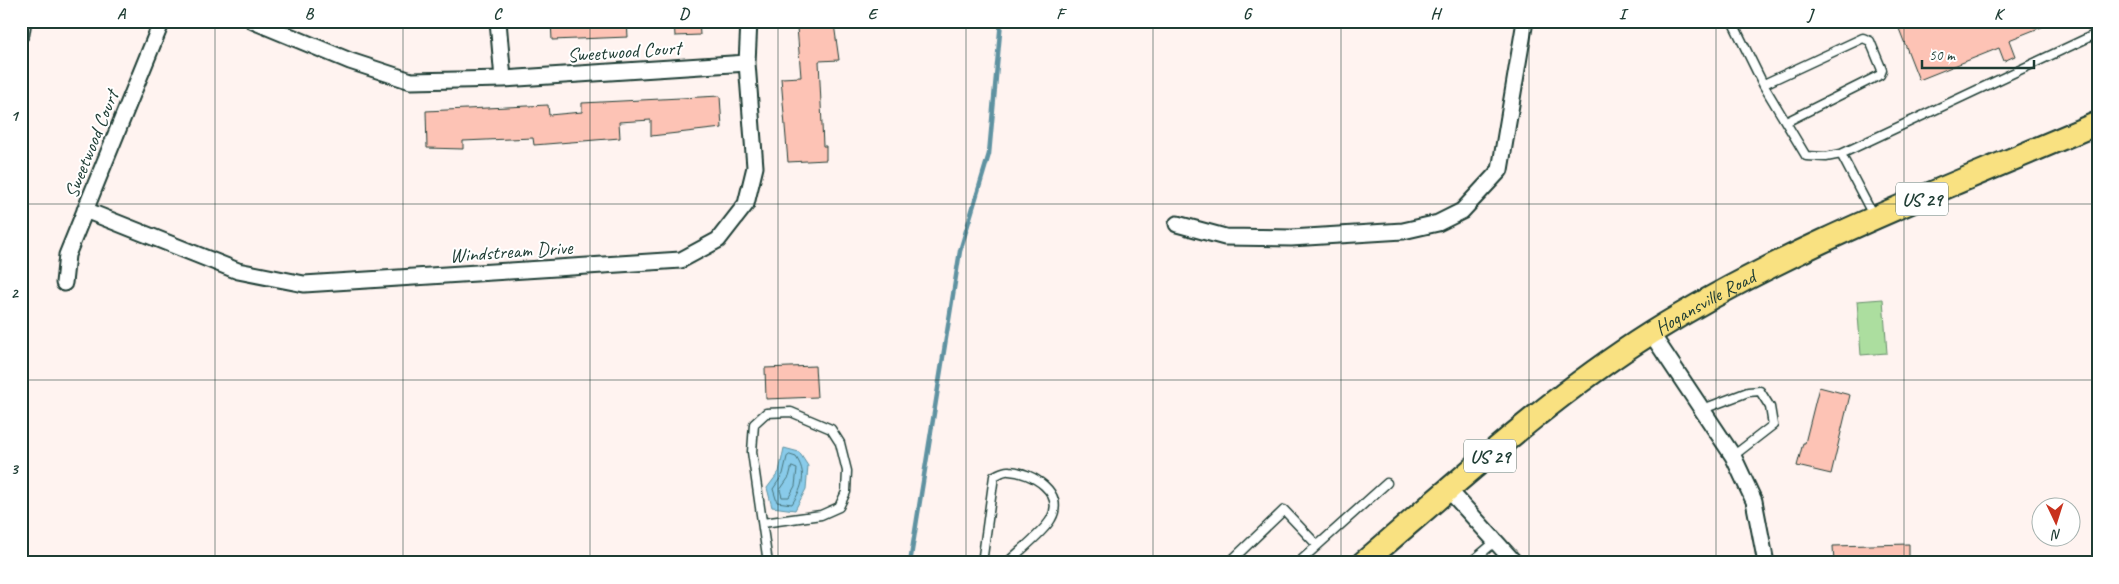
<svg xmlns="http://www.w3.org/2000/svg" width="2119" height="584" font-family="Caveat,sans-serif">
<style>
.green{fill:#acde9f;stroke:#668e6a}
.water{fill:#89cbea;stroke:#5f92a1}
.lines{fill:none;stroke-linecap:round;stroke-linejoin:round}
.shore{stroke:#49767d;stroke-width:1}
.stream{stroke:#5f92a1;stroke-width:4.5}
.building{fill:#fdc3b5;stroke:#1f3d34}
.lane-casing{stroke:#1f3d34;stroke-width:11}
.street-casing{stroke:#1f3d34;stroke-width:19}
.primary-casing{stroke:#1f3d34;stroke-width:26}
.lane{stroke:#fff;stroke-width:8}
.street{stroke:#fff;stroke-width:15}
.primary{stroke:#f9e181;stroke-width:22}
.grid{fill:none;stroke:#1f3d34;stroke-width:1;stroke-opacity:0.55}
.labels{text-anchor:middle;stroke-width:4;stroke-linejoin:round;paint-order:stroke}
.shield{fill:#fff;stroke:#627771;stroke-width:1}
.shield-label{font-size:19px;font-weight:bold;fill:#1f3d34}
.street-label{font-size:20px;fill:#1f3d34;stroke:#fff}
.neatline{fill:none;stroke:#1f3d34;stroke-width:2}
.grid-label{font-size:16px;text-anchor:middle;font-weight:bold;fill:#1f3d34}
</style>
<rect width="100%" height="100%" fill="#fff3f0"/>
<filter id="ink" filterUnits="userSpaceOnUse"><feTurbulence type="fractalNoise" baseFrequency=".02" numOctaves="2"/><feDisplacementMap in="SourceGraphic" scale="10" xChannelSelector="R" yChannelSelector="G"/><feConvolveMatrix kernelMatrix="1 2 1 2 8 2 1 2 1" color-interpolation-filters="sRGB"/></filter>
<g filter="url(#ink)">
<!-- green -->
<path class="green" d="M1883,299L1887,353L1861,355L1857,301Z"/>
<!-- water -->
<path class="water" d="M784,448L799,452L808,466L806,489L795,510L772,507L767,488L779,472Z"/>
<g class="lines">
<!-- shore -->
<path class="shore" d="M790,455L796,457C807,473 803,487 792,504L777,502L773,489L783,474L787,457Z
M792,467L797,469L795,486L789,497H782L780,490L789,477Z"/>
<!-- stream -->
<path class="stream" d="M910,563L960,251L989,154L1001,21"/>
</g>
<!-- building -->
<path class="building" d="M551,21H627L628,37L552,40Z
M674,21H699L700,35L675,36Z
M1896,21H2053L2054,22L2009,40L2015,56L2004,61L1999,48L1919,80Z
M834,24L839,60L819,61L823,146H826V160L788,162L781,78L801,77L797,27Z
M720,96L722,128L651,136V120L619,122L620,138L534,145L533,138L463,141V149L427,148L426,111L548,105L549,115L582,112V103Z
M815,366L817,397L766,399L765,368Z
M1819,387L1850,395L1831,474L1797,466L1803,443H1805Z
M1909,544V563H1834L1833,546Z"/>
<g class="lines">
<!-- lane casing -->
<g class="lane-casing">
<path id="lane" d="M1732,21L1764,86L1806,156L1826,157L1841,154L2098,33
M1764,84L1863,38L1870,41L1882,70L1880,75L1786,122
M1841,154L1874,217
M1703,409L1748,392L1760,391L1770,407L1773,425L1733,456
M763,523L821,515L839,507L846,492L847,471L840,443L831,429L791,412L766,413L754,424L752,452L768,563
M982,563L994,476C999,474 1004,470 1009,471C1032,472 1066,493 1051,519C1044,532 1018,552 1007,563
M1237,563L1234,558L1284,510L1317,545
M1298,563L1387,483
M1470,563L1496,541"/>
</g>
<!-- street casing -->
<g class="street-casing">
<path id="street" d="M253,21L350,61L411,81L503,79L747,63
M498,21L503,79
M21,34L23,21
M85,210L238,271L304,284L681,260L718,240L746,204L755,167L747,63L749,21
M1177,224L1225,237L1291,238L1403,231L1438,223L1462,211L1500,170L1525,21
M64,283L67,255L162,21
M1651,333L1733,456L1754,501L1766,563
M1449,490L1515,563"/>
</g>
<!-- primary casing -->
<g class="primary-casing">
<g id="primary">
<path id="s1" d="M1363,563C1456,484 1548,398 1651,333C1790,246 1947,188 2098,123"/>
</g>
</g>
<!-- lane -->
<use href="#lane" class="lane"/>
<!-- street -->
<use href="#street" class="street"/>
<!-- primary -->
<use href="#primary" class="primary"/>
</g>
</g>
<!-- grid -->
<path class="grid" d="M215,21V563M403,21V563M590,21V563M778,21V563M966,21V563M1153,21V563M1341,21V563M1529,21V563M1716,21V563M1904,21V563M21,204H2098M21,380H2098"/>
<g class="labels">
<!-- shield labels -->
<g class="shield">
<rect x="1896" y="182.5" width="52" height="33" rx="4"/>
<rect x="1464" y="439.5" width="52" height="33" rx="4"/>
</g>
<g class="shield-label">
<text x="1922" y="206">US 29</text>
<text x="1490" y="463">US 29</text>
</g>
<!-- street labels -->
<g class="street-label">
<text transform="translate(624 51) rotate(-4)" y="7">Sweetwood Court</text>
<text transform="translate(91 144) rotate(-68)" y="7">Sweetwood Court</text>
<text transform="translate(511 251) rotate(-4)" y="7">Windstream Drive</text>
<text dy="7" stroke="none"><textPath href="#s1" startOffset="431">Hogansville Road</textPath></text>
</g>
</g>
<!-- margin -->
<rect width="2119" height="584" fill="none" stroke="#fff" stroke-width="55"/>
<!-- north arrow -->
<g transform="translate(2056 522) rotate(176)"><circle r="24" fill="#ffffff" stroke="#a5b1ae"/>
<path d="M0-4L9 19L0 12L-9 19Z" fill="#c8321e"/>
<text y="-8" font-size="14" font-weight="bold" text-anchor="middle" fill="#1f3d34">N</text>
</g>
<!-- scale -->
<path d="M1922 60v8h112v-8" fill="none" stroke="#1f3d34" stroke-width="2.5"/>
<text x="1929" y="60" font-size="15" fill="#1f3d34" stroke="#ffffff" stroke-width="4" paint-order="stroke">50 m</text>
<rect x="28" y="28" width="2064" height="528" class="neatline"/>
<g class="grid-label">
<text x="121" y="19">A</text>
<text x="309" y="19">B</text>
<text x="497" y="19">C</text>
<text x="684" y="19">D</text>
<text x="872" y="19">E</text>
<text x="1060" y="19">F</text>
<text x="1247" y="19">G</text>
<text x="1435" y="19">H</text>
<text x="1622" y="19">I</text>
<text x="1810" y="19">J</text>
<text x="1998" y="19">K</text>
<text x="14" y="121">1</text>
<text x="14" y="298">2</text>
<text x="14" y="474">3</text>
</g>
</svg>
